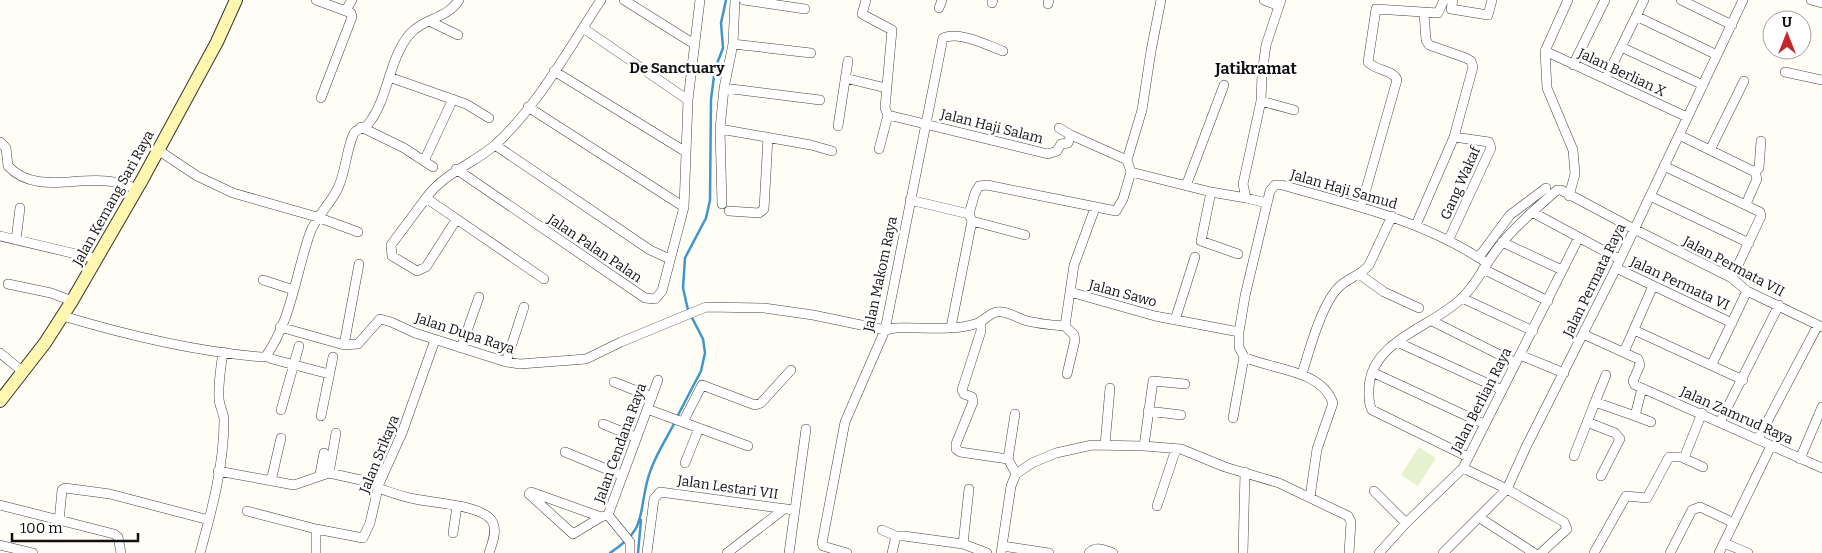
<svg xmlns="http://www.w3.org/2000/svg" width="1822" height="553" font-family="Bitter,serif">
<style>
.pitch{fill:#e6f2cf}
.lines{fill:none;stroke-linecap:round;stroke-linejoin:round}
.stream{stroke:#3f96cf;stroke-width:2.5}
.minor-casing{stroke:#444;stroke-width:10}
.secondary-casing{stroke:#333;stroke-width:14}
.minor{stroke:#fff;stroke-width:9}
.secondary{stroke:#fff6b0;stroke-width:12}
.labels{text-anchor:middle;stroke-width:5;stroke-linejoin:round;paint-order:stroke}
.street-label{font-size:14px;fill:#111;stroke:#fff}
.neighbourhood-label{font-size:15px;font-weight:bold;fill:#111;stroke:#fff}
.quarter-label{font-size:16px;font-weight:bold;fill:#111;stroke:#fff}
</style>
<rect width="100%" height="100%" fill="#fffdf5"/>
<!-- pitch -->
<path class="pitch" d="M1419,447L1436,458L1418,486L1401,475Z"/>
<g class="lines">
<!-- stream -->
<path class="stream" d="M677,417L701,371L705,353L703,339L688,310L683,288L685,258L706,218L710,200L711,99L715,69L723,48L721,23L726,0
M610,553C646,529 638,519 647,482C652,461 665,441 675,422
M638,553L641,520"/>
<!-- minor casing -->
<g class="minor-casing">
<path id="minor" d="M316,0L351,13L352,17L321,98
M624,0L694,44
M744,0L805,9
M866,0L862,14L892,30L885,108L888,115L1048,154L1057,151L1061,144L1068,143L1071,135L1127,160
M1264,0L1279,6
M1453,0L1451,9L1488,15L1492,0
M1568,0L1545,51L1547,88L1573,150L1575,174L1569,196
M1681,0L1732,25
M1811,0L1822,3
M992,3L993,0
M1048,4L1049,0
M939,8L942,0
M346,10L352,0
M1636,16L1717,55
M429,21L458,35
M583,28L688,100
M733,44L811,53
M1621,47L1703,85
M1545,51L1687,117
M1573,65L1605,0
M554,71L686,152
M1785,72L1822,80
M389,77L466,104L489,118
M845,78L886,88
M1606,78L1644,0
M724,88L820,100
M1261,101L1294,110
M528,107L684,207
M838,126L848,61
M361,127L404,148L433,167
M1059,128L1071,135
M720,129L811,145L832,151
M1679,135L1755,172L1757,179L1746,204
M0,142L6,148L8,166C34,194 74,177 107,181C118,182 127,185 137,189
M495,145L650,250L670,259
M879,149L888,115
M158,150L197,176L233,193L317,217L358,232
M1710,150L1744,81
M424,161L453,99
M1664,166L1760,212L1761,216L1732,278
M456,169L645,298L655,299L662,291L684,207L688,100L700,0
M1131,172L1211,192L1246,198
M1755,172L1759,168L1761,141
M1186,186L1224,85
M1211,192L1201,241L1238,254
M1650,196L1749,243
M426,198L391,245L392,256L417,271L426,267L456,220
M910,200L969,214
M1267,203L1246,198L1243,184L1261,101L1262,74L1266,45L1281,0
M722,204L720,129L724,88L733,44L735,0
M1361,207L1397,80C1394,70 1376,71 1368,62L1376,9L1438,13L1444,0
M729,211L759,213L764,209L768,137
M1532,212L1619,259
M969,214L975,193L979,186L987,185L1116,211L1123,199L1131,172L1127,160L1142,110L1151,51L1161,0
M972,221L1025,235
M1416,225L1454,137L1473,67L1471,61L1466,58L1429,45L1426,40L1424,13
M0,236L97,259
M1449,239L1491,148L1489,142L1454,137
M16,240L20,208
M1502,242L1562,270
M1479,257L1510,215L1546,188
M1616,268L1732,323
M1483,269L1548,301
M1359,274L1384,292L1419,308
M544,279L426,198C444,173 473,164 495,145C538,106 569,48 601,0
M263,280L294,290
M8,284L51,293L72,301
M1070,292L1074,265L1095,208
M1462,298L1533,331
M63,316C123,334 199,352 262,357L266,356C291,321 296,273 310,233C316,216 330,205 338,188C346,171 346,150 354,133C358,128 366,128 369,123C388,99 389,59 409,35C423,18 447,19 459,0
M1175,320L1195,257
M981,321V331L962,390L964,394L972,397L973,402L956,444V449L960,452L1008,459L1016,474
M1432,321L1516,363
M1065,326L1074,335L1075,340L1067,374
M280,327L344,345L358,344L380,319L391,322L415,333L506,362L520,364L586,359L621,342L706,307L764,308L813,315L885,330L895,328C918,327 955,331 975,324C986,321 990,310 1002,312C1010,313 1016,317 1024,320C1037,324 1051,325 1065,326L1070,292L1155,316L1239,332
M951,327L972,221L969,214
M1634,330L1743,380
M1583,334L1638,359L1640,365L1633,381L1635,385L1822,468
M1397,342L1502,390
M344,345L359,264
M461,348L479,297
M1624,352L1653,286
M0,353L22,371
M1520,355L1564,373
M266,356L272,359L329,374
M506,362L524,307
M1712,364L1747,291
M1372,372L1484,424
M1302,374C1309,351 1322,302 1340,286C1349,278 1361,275 1369,265L1392,216
M614,382L652,397
M1595,402L1606,375
M647,409L748,446
M281,410L299,346
M1148,411L1181,415
M321,416L333,357
M1635,416L1651,422
M1233,418L1244,357
M683,422L702,385L755,405L761,403L791,370
M1587,422L1615,433L1620,439L1601,476
M1720,422L1779,305
M603,424L635,437
M1758,439L1818,325
M1105,445L1110,388
M1144,446L1153,381L1185,384
M565,452L621,475
M1574,456L1595,402L1635,416L1642,388
M1468,457L1372,410C1368,403 1369,396 1369,388C1371,340 1433,327 1462,298C1478,283 1487,260 1502,243C1518,223 1538,207 1557,190H1561L1634,229L1732,278L1747,291L1822,327
M1684,458L1702,413
M1008,459L1015,414
M1800,459L1822,407
M685,463L699,428
M1463,468L1507,489L1564,522L1567,529L1541,553
M218,471L294,485L329,473L379,484
M329,473L336,433
M320,474L324,453
M271,481L281,438
M378,488C390,492 402,497 415,499C433,503 486,505 493,523C497,532 492,544 489,553
M1374,491L1406,523
M529,494L573,534L601,517L608,515
M529,494L531,492L601,517
M1310,497L1317,449L1333,403C1321,369 1272,370 1244,357L1239,347V332L1245,296L1270,191L1275,185H1282C1355,206 1423,220 1487,263
M0,505L114,534L118,537L121,553
M1157,506L1176,449
M247,511L316,529L363,538L370,523L379,484L402,433L435,340
M608,515L658,380
M608,515L630,542V553
M1480,518L1534,553
M59,522L62,490L65,488L110,494L209,520
M316,529V553
M882,530L896,536
M453,533L457,506
M1724,543L1748,553
M963,544L969,489
M0,545L33,553
M1002,546L1049,553
M200,553C212,510 224,465 224,420C224,413 219,406 219,398C218,383 221,367 223,352
M647,553L654,499L660,492L794,510
M727,553L784,509
M789,553L806,429
M847,553L823,546L822,543L845,422L885,330L943,38C961,31 986,45 1003,51
M892,553L896,536H904L963,544L987,553
M1001,553L1011,486L1016,474L1032,463L1056,453L1092,445L1144,446L1181,449L1225,467L1279,483L1348,516L1351,522L1349,553
M1089,553C1096,545 1104,550 1113,553
M1243,553L1245,472
M1379,553L1406,523L1463,468L1578,239
M1443,553L1507,489L1526,447L1616,268L1743,0
M1594,553L1626,496L1647,498L1669,457H1681L1703,467
M1670,553L1692,510L1700,507L1734,523
M1719,553L1771,446"/>
</g>
<!-- secondary casing -->
<g class="secondary-casing">
<path id="secondary" d="M0,401L45,343L72,301L142,180L217,42L236,0"/>
</g>
<!-- minor -->
<use href="#minor" class="minor"/>
<!-- secondary -->
<use href="#secondary" class="secondary"/>
</g>
<g class="labels">
<!-- street labels -->
<g class="street-label">
<text transform="translate(1622 72) rotate(25)" y="5">Jalan Berlian X</text>
<text transform="translate(992 126) rotate(14)" y="5">Jalan Haji Salam</text>
<text transform="translate(1460 183) rotate(-66)" y="5">Gang Wakaf</text>
<text transform="translate(1344 189) rotate(16)" y="5">Jalan Haji Samud</text>
<text transform="translate(113 198) rotate(-61)" y="5">Jalan Kemang Sari Raya</text>
<text transform="translate(595 248) rotate(34)" y="5">Jalan Palan Palan</text>
<text transform="translate(1734 266) rotate(28)" y="5">Jalan Permata VII</text>
<text transform="translate(880 274) rotate(-78)" y="5">Jalan Makom Raya</text>
<text transform="translate(1594 280) rotate(-64)" y="5">Jalan Permata Raya</text>
<text transform="translate(1680 283) rotate(25)" y="5">Jalan Permata VI</text>
<text transform="translate(1123 293) rotate(15)" y="5">Jalan Sawo</text>
<text transform="translate(465 333) rotate(18)" y="5">Jalan Dupa Raya</text>
<text transform="translate(1481 400) rotate(-63)" y="5">Jalan Berlian Raya</text>
<text transform="translate(1737 415) rotate(24)" y="5">Jalan Zamrud Raya</text>
<text transform="translate(620 443) rotate(-70)" y="5">Jalan Cendana Raya</text>
<text transform="translate(379 454) rotate(-68)" y="5">Jalan Srikaya</text>
<text transform="translate(728 487) rotate(8)" y="5">Jalan Lestari VII</text>
</g>
<!-- neighbourhood labels -->
<g class="neighbourhood-label">
<text x="677" y="73">De Sanctuary</text>
</g>
<!-- quarter labels -->
<g class="quarter-label">
<text x="1256" y="74">Jatikramat</text>
</g>
</g>
<!-- north arrow -->
<g transform="translate(1787 35)"><circle r="24" fill="#ffffff" stroke="#a0a0a0"/>
<path d="M0-4L9 19L0 12L-9 19Z" fill="#c4262e"/>
<text y="-8" font-size="14" font-weight="bold" text-anchor="middle" fill="#111111">U</text>
</g>
<!-- scale -->
<path d="M12 533v8h126v-8" fill="none" stroke="#111111" stroke-width="2.5"/>
<text x="20" y="533" font-size="15" fill="#111111" stroke="#ffffff" stroke-width="4" paint-order="stroke">100 m</text>
</svg>
